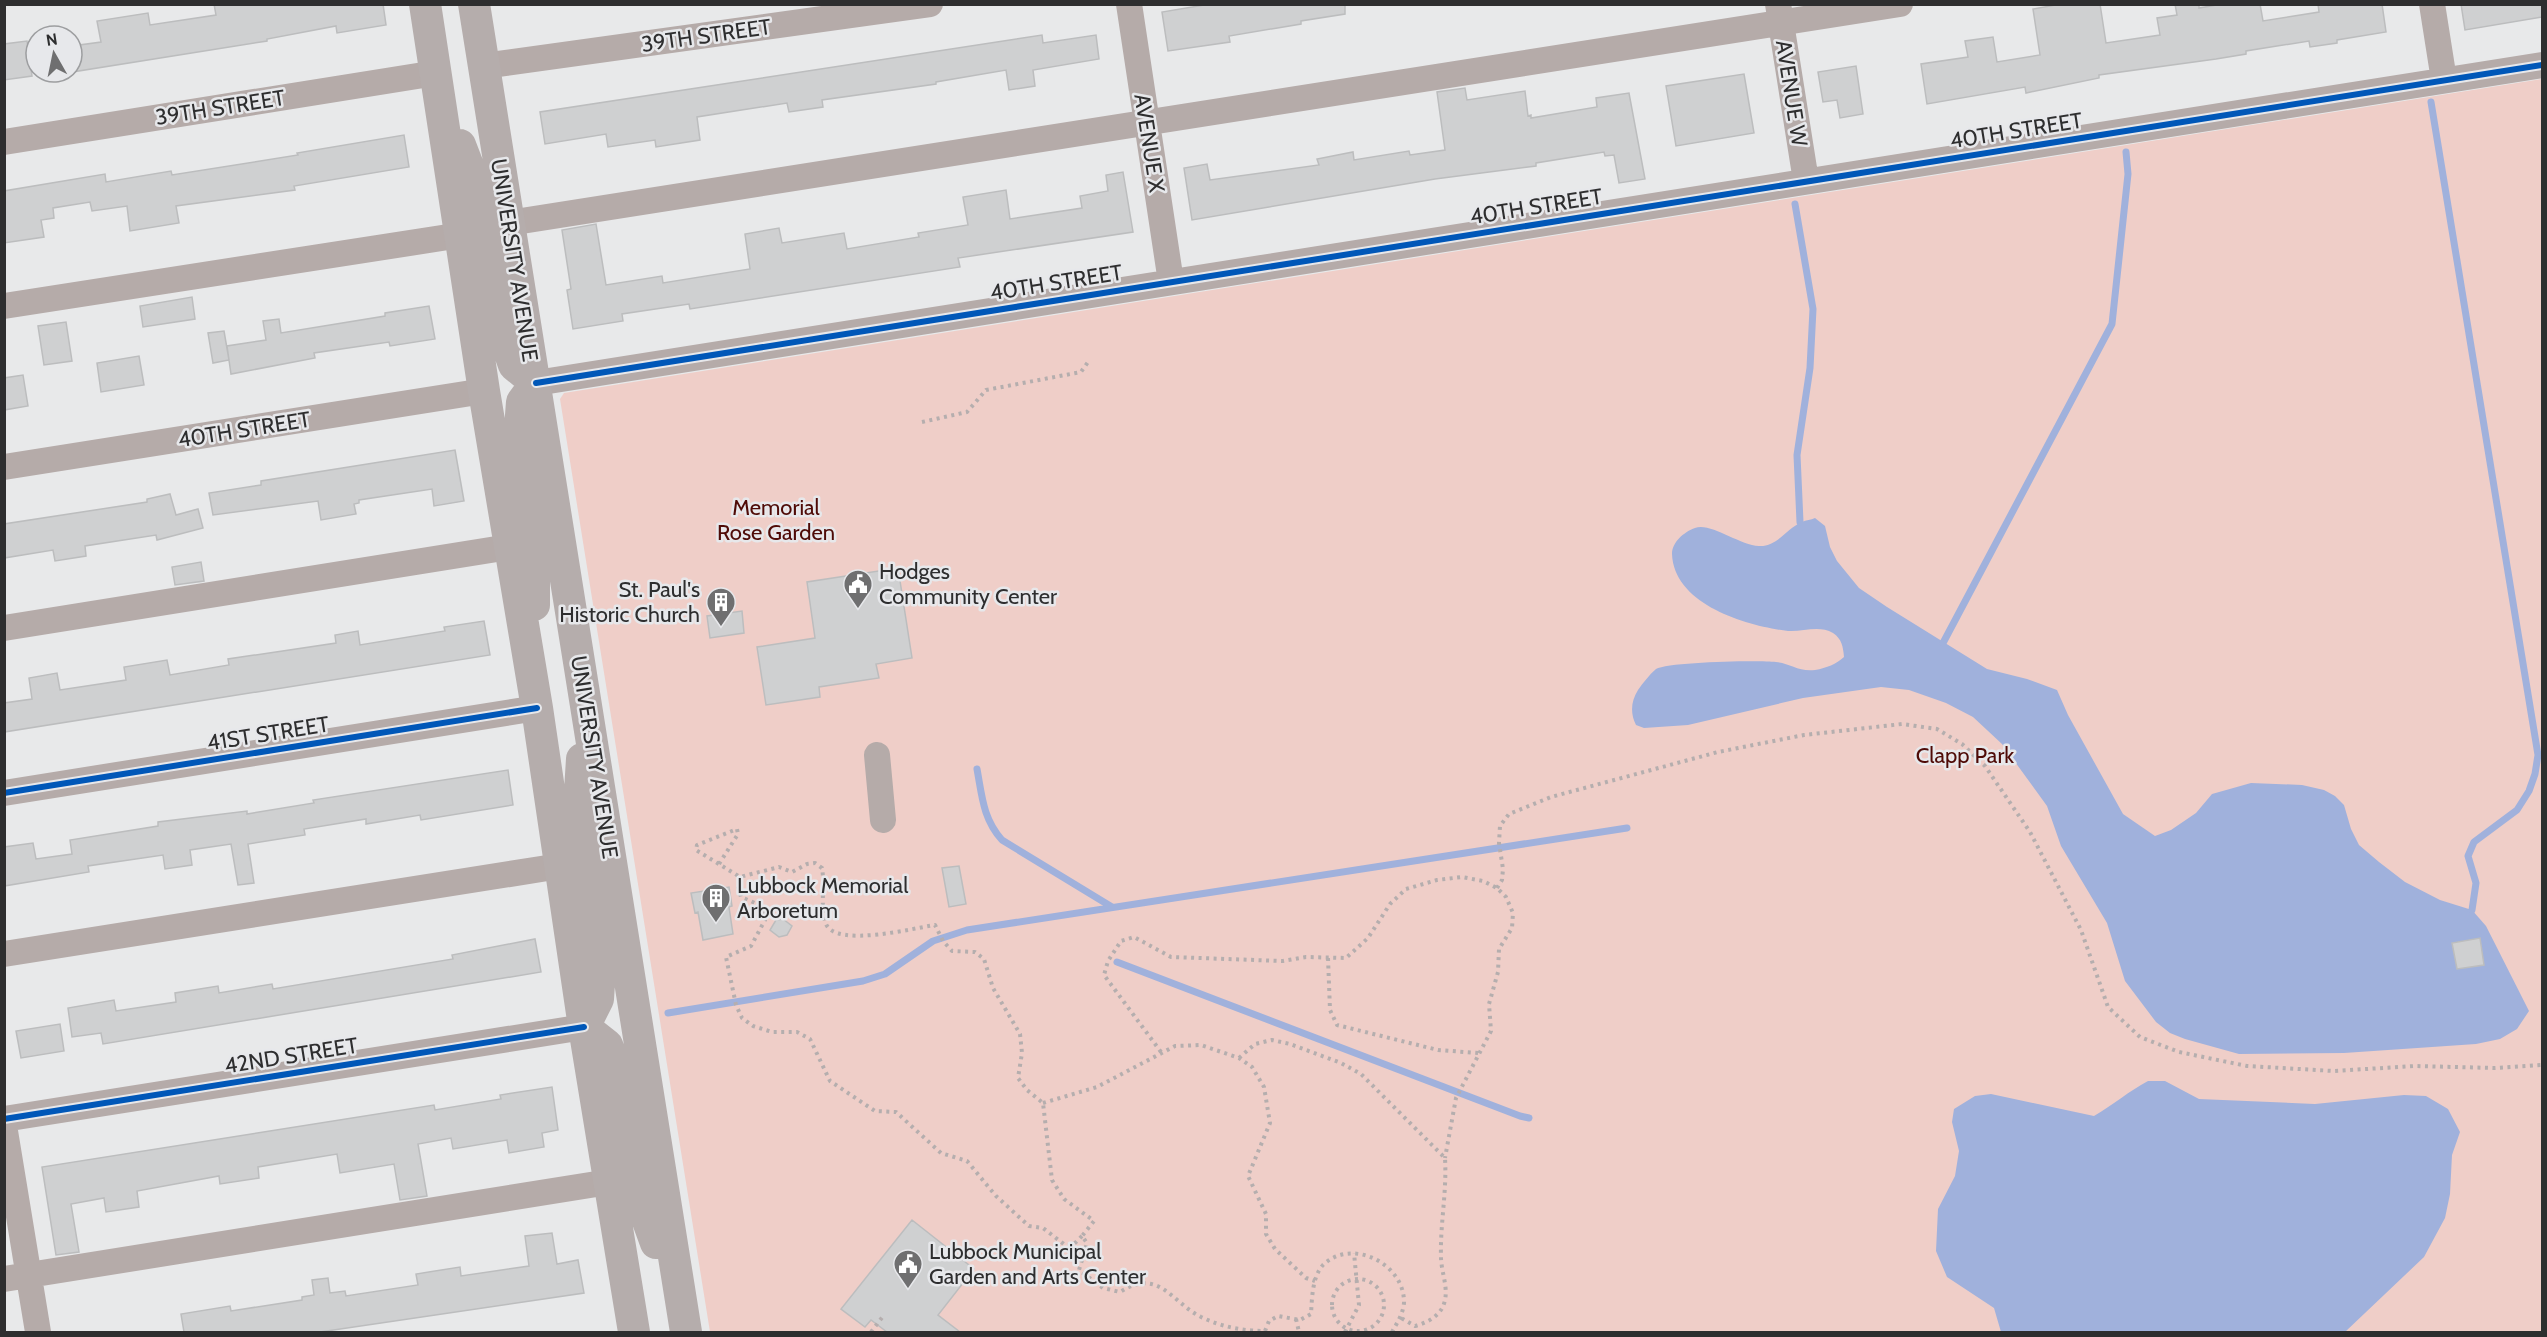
<svg xmlns="http://www.w3.org/2000/svg" width="2547" height="1337" font-family="Cabin,sans-serif">
<style>
.green{fill:#efcec8}
.water{fill:#a0b1dc}
.lines{fill:none;stroke-linecap:round;stroke-linejoin:round}
.stream{stroke:#a0b1dc;stroke-width:7}
.building{fill:#cfd0d1;stroke:#bcbdbe;stroke-width:1.5}
.path{stroke:#b5aeae;stroke-width:4;stroke-dasharray:3 4.5;stroke-linecap:butt}
.minor{stroke:#b5aba9;stroke-width:26}
.major{stroke:#b5adac;stroke-width:32}
.cycleway-casing{stroke:#e7e8eb;stroke-width:10}
.cycleway{stroke:#0057b8;stroke-width:6}
.labels{text-anchor:middle;stroke-width:5;stroke-linejoin:round;paint-order:stroke}
.street-label{font-size:22px;fill:#2e2e2f;stroke:#e7e8eb}
.park-label{font-size:22px;fill:#4f0b07;stroke:#e7e8eb}
.poi-label{font-size:22px;fill:#2e2e2f;stroke:#e7e8eb;text-anchor:start}
</style>
<rect width="100%" height="100%" fill="#e8e9ea"/>
<!-- green -->
<path class="green" d="M2542,79V1332H710L560,399L564,393Z"/>
<!-- water -->
<path class="water" d="M1815,518L1825,526L1830,547L1837,561L1859,588L1887,607L1987,669L2027,679L2057,690L2068,715L2123,814L2155,836L2171,830L2196,813L2212,794L2251,783L2302,785L2324,790L2335,796L2344,805L2351,829L2359,845L2379,862L2405,882L2440,900L2472,910L2486,926L2529,1011L2517,1029L2500,1039L2476,1044L2344,1053L2239,1054L2185,1039L2170,1033L2156,1022L2125,981L2107,923L2061,846L2047,806L2002,744L1973,717L1946,703L1909,690L1881,687L1803,698L1688,725L1644,728L1636,725C1630,713 1631,701 1638,690C1643,683 1649,675 1656,669C1668,662 1757,660 1776,662C1790,663 1798,672 1815,670C1827,668 1836,664 1844,657C1843,647 1842,639 1833,633C1819,625 1803,632 1788,631C1747,626 1674,605 1672,554C1672,542 1684,532 1695,528C1710,522 1739,545 1759,546C1777,547 1787,528 1802,522C1806,520 1811,520 1815,518Z
M2148,1081H2165L2199,1099L2315,1104L2404,1095L2426,1096L2448,1109L2460,1132L2452,1155L2450,1194L2445,1218L2424,1257L2345,1332H2001L1994,1308L1947,1277L1936,1251L1938,1209L1955,1176L1959,1151L1952,1122L1954,1109L1975,1096L1991,1094L2094,1116C2113,1105 2129,1091 2148,1081Z"/>
<g class="lines">
<!-- stream -->
<path class="stream" d="M2431,102L2538,755L2535,774L2529,791L2517,810L2474,842L2468,856L2476,883L2472,910
M1795,204L1813,309L1810,368L1797,455L1800,522
M1943,643L2112,324L2128,174L2126,152
M977,769C982,796 983,819 1002,840L1112,907
M1117,962L1520,1116L1529,1118
M668,1013L863,981L885,974L933,941L967,930L1627,828"/>
</g>
<!-- building -->
<path class="building" d="M214,4H383L386,25L337,33L336,26L267,39V41L72,72V46L101,42L97,21L148,13L150,25L216,15Z
M1210,4H1345V14L1301,21V24L1229,36L1230,42L1168,51L1162,12Z
M2061,4H2100L2106,43L2160,35L2157,18L2177,15L2175,4H2199V8L2222,4H2260L2263,21L2319,12L2318,4H2382L2386,32L2337,40V43L2310,47L2309,41L2246,51V54L2216,59L2099,75V78L2026,93L2025,87L1927,104L1921,64L1968,57L1965,41L1993,37L1997,62L2040,55L2033,9Z
M2461,4H2542V17L2465,30Z
M1042,35L1043,43L1096,35L1099,59L1033,70L1035,86L1009,90L1006,70L936,82V84L822,100L823,107L789,112L787,103L697,117L700,140L656,147L655,140L608,147L606,134L545,144L540,112Z
M27,41L32,76L4,80V44Z
M1856,66L1863,114L1840,118L1837,100L1823,102L1818,72Z
M1744,74L1754,133L1676,146L1666,86Z
M1465,88L1467,100L1525,91L1528,116L1531,115V118L1597,107L1596,98L1629,93L1645,179L1619,183L1614,155L1605,156L1604,152L1536,163V166L1435,179L1192,220L1184,168L1207,164L1210,180L1319,165L1317,159L1353,152L1354,160L1409,151L1410,155L1445,150L1437,92Z
M404,135L409,167L294,186L295,190L176,206L179,223L130,231L127,206L92,211L90,202L53,208L54,218L41,220L44,237L4,243V191L105,174L106,182L171,171L172,175L298,155L297,153Z
M1123,172L1133,232L958,258L960,267L690,309L689,304L622,314L623,321L573,329L567,290L571,289L562,230L596,224L606,285L662,276L663,283L750,269L745,234L779,228L782,243L844,233L847,249L919,237L918,233L968,225L963,197L1006,190L1010,219L1082,208L1080,196L1108,191L1106,175Z
M192,297L195,319L143,327L140,306Z
M429,306L435,339L390,346L389,342L314,353L315,358L231,374L227,346L266,340L263,321L279,319L281,333L385,316V313Z
M66,322L72,361L44,365L38,326Z
M224,331L229,360L213,363L208,333Z
M139,356L144,385L101,392L97,363Z
M23,375L28,406L4,410V378Z
M455,450L464,501L434,506L432,489L359,500V503L354,504L356,514L321,520L318,501L213,515L209,493L261,485V481Z
M170,494L176,515L198,509L203,528L157,540L156,535L85,546L86,556L55,561L53,550L4,558V524L147,502V499Z
M201,562L204,581L175,585L172,567Z
M898,568L912,658L876,664L879,678L819,687L820,697L766,705L757,647L815,638L807,582Z
M742,611L744,633L710,638L707,616Z
M484,621L490,655L4,732V703L32,699L29,678L57,673L60,690L126,680L124,667L167,660L170,675L229,665L228,659L336,643L335,635L358,631L360,645L445,631L444,627Z
M508,770L513,805L421,820L420,815L366,824V819L304,829L305,835L248,844L254,883L238,885L231,844L190,850L192,865L165,869L163,855L88,866L89,872L4,886V847L33,843L36,859L72,854L70,840L158,826V822L247,811V814L314,803L313,800Z
M959,866L966,904L949,907L942,868Z
M729,887L732,906L729,907L733,934L703,940L698,912L695,913L691,893Z
M783,919L792,926L787,935L779,937L770,930L776,920Z
M2480,938L2484,965L2457,969L2452,943Z
M535,939L541,972L103,1044L101,1033L72,1037L68,1008L114,1000L116,1011L176,1002L175,993L218,986L219,993L272,984L273,989L453,959L452,955Z
M60,1024L64,1051L21,1058L16,1031Z
M552,1087L558,1130L542,1133L544,1147L509,1153L507,1140L453,1149L451,1138L418,1144L427,1196L400,1200L394,1164L340,1173L337,1154L258,1167L259,1178L220,1184L219,1176L137,1191L139,1207L106,1212L104,1198L71,1204L79,1252L56,1255L42,1167L434,1105L435,1110L501,1099L500,1095Z
M912,1220L974,1269L938,1315L960,1332H887L871,1320L865,1327L841,1309Z
M552,1233L557,1264L578,1260L584,1293L320,1332H184L181,1314L230,1306L231,1311L302,1300V1297L314,1295L312,1280L328,1278L330,1293L345,1291L346,1296L418,1285L416,1274L460,1267L461,1276L529,1266L525,1236Z"/>
<g class="lines">
<!-- path -->
<path class="path" d="M922,422L967,412L986,390L1081,372L1088,362
M719,864L738,834L737,829L697,845L696,850L740,877
M1497,888L1502,880L1503,869L1499,843L1500,826L1509,814L1551,797L1718,752L1804,735L1902,724L1937,729L1962,744L1985,766L2030,832L2081,930L2108,1007L2140,1037L2179,1052L2247,1066L2334,1071L2415,1066L2495,1068L2542,1065
M1328,958L1330,1010L1337,1025L1438,1050L1478,1053
M1161,1052L1104,975L1108,961L1121,941L1134,937L1171,957L1283,961L1306,957L1346,958L1368,938L1390,904L1406,889L1437,880L1462,877L1483,881L1497,888L1506,897L1513,913L1512,928L1499,949L1498,972L1489,1004L1491,1031L1456,1098L1445,1158
M1239,1058L1255,1044L1272,1040L1290,1044L1341,1063L1361,1074L1445,1158C1447,1192 1440,1224 1441,1257C1441,1271 1448,1286 1445,1300C1442,1315 1429,1322 1415,1326L1401,1318
M1043,1103L1097,1087L1175,1046L1201,1045L1239,1058L1252,1067L1264,1087L1270,1123L1248,1176L1266,1214V1234L1275,1249L1306,1278L1315,1281
M1082,1236L1073,1245H1065L1043,1228L1029,1226L996,1196L967,1161L941,1153L896,1112L875,1111L830,1081L810,1039L797,1032H772L753,1026L742,1018L736,1005L726,957L751,946L765,920V914L755,903L741,897L738,886L740,877L779,867L792,872L807,864L815,863L822,868C825,884 820,912 826,924C836,948 914,928 935,925L943,941L952,951L975,952L984,959L993,988L1020,1034L1022,1053L1018,1078L1027,1090L1043,1103L1052,1180L1064,1199L1094,1221L1082,1236L1087,1243L1079,1270L1103,1288L1120,1292C1159,1267 1171,1302 1201,1317C1222,1327 1243,1331 1265,1331
M1332 1305a26 26 0 1 1 52 0a26 26 0 1 1-52 0Z
M1296,1319L1299,1332
M1265,1331L1269,1321L1278,1316L1300,1320L1311,1314C1312,1299 1312,1277 1323,1265C1352,1237 1405,1264 1404,1303C1403,1314 1397,1323 1392,1332
M871,1332L884,1315
M1345,1332L1359,1305L1354,1253"/>
<!-- minor -->
<path class="minor" d="M1129,4L1171,282
M1778,4L1806,181
M2432,4L2444,80
M483,66L930,4
M4,142L436,73
M509,223L1900,4
M4,306L461,235
M536,383L2542,65
M4,467L484,391
M4,628L509,547
M877,755L883,820
M4,793L537,708
M4,954L560,866
M4,1119L584,1027
M4,1125L38,1332
M4,1279L609,1182"/>
<!-- major -->
<path class="major" d="M425,4L484,391L537,708L584,1027L634,1332
M474,4L686,1332
M460,145L480,197L503,334L514,365L536,383L522,402L519,442L534,547V605
M582,759L579,807L601,952L598,999L584,1027L607,1045L621,1081L644,1210L656,1243"/>
<!-- cycleway casing -->
<g class="cycleway-casing">
<path id="cycleway" d="M536,383L2542,65
M4,793L537,708
M4,1119L584,1027"/>
</g>
<!-- cycleway -->
<use href="#cycleway" class="cycleway"/>
</g>
<!-- icons -->
<defs>
<g id="civic-pin" transform="scale(1.5)"><path d="M0 17L-7.5 6A9.5 9.5 0 1 1 7.5 6Z" fill="#6f6f70" stroke="#e7e8eb"/><path d="M-.6-6.5H3V-4.5H.6V-3L4-1V1h2V6H-6V1h2V-1L-.6-3ZM-1.2 2.5V6h2.4V2.5Z" fill="#fff"/></g>
<g id="building-pin" transform="scale(1.5)"><path d="M0 17L-7.5 6A9.5 9.5 0 1 1 7.5 6Z" fill="#6f6f70" stroke="#e7e8eb"/><path d="M-4-6H4V6H1V3H-1V6H-4ZM-2.5-4.3h1.7v1.8h-1.7ZM.8-4.3h1.7v1.8H.8ZM-2.5-1h1.7V.8h-1.7ZM.8-1h1.7V.8H.8Z" fill="#fff"/></g>
</defs>
<g fill-rule="evenodd">
<use href="#civic-pin" x="858" y="584"/>
<use href="#building-pin" x="721" y="602"/>
<use href="#building-pin" x="716" y="898"/>
<use href="#civic-pin" x="908" y="1264"/>
</g>
<g class="labels">
<!-- street labels -->
<g class="street-label">
<text transform="translate(706 35) rotate(-8)" y="8">39TH STREET</text>
<text transform="translate(1792 93) rotate(81)" y="8">AVENUE W</text>
<text transform="translate(220 107) rotate(-9)" y="8">39TH STREET</text>
<text transform="translate(2016 130) rotate(-9)" y="8">40TH STREET</text>
<text transform="translate(1150 143) rotate(81)" y="8">AVENUE X</text>
<text transform="translate(1536 206) rotate(-9)" y="8">40TH STREET</text>
<text transform="translate(515 260) rotate(81)" y="8">UNIVERSITY AVENUE</text>
<text transform="translate(1056 282) rotate(-9)" y="8">40TH STREET</text>
<text transform="translate(244 429) rotate(-9)" y="8">40TH STREET</text>
<text transform="translate(268 733) rotate(-9)" y="8">41ST STREET</text>
<text transform="translate(595 757) rotate(81)" y="8">UNIVERSITY AVENUE</text>
<text transform="translate(291 1055) rotate(-9)" y="8">42ND STREET</text>
</g>
<!-- park labels -->
<g class="park-label">
<text x="776" y="515">Memorial<tspan x="776" dy="25">Rose Garden</tspan></text>
<text x="1965" y="763">Clapp Park</text>
</g>
<!-- poi labels -->
<g class="poi-label">
<text x="879" y="579">Hodges<tspan x="879" dy="25">Community Center</tspan></text>
<text x="700" y="597" text-anchor="end">St. Paul's<tspan x="700" dy="25">Historic Church</tspan></text>
<text x="737" y="893">Lubbock Memorial<tspan x="737" dy="25">Arboretum</tspan></text>
<text x="929" y="1259">Lubbock Municipal<tspan x="929" dy="25">Garden and Arts Center</tspan></text>
</g>
</g>
<!-- border -->
<rect width="2547" height="1337" fill="none" stroke="#2e2e2f" stroke-width="12"/>
<!-- north arrow -->
<g transform="translate(54 54) rotate(351)"><circle r="28" fill="#e7e8eb" stroke="#9d9ea0" stroke-width="1.5"/>
<path d="M0-4.5L10 22L0 15L-10 22Z" fill="#6f6f70"/>
<text y="-9" font-size="16" font-weight="bold" text-anchor="middle" fill="#2e2e2f">N</text>
</g>
</svg>
